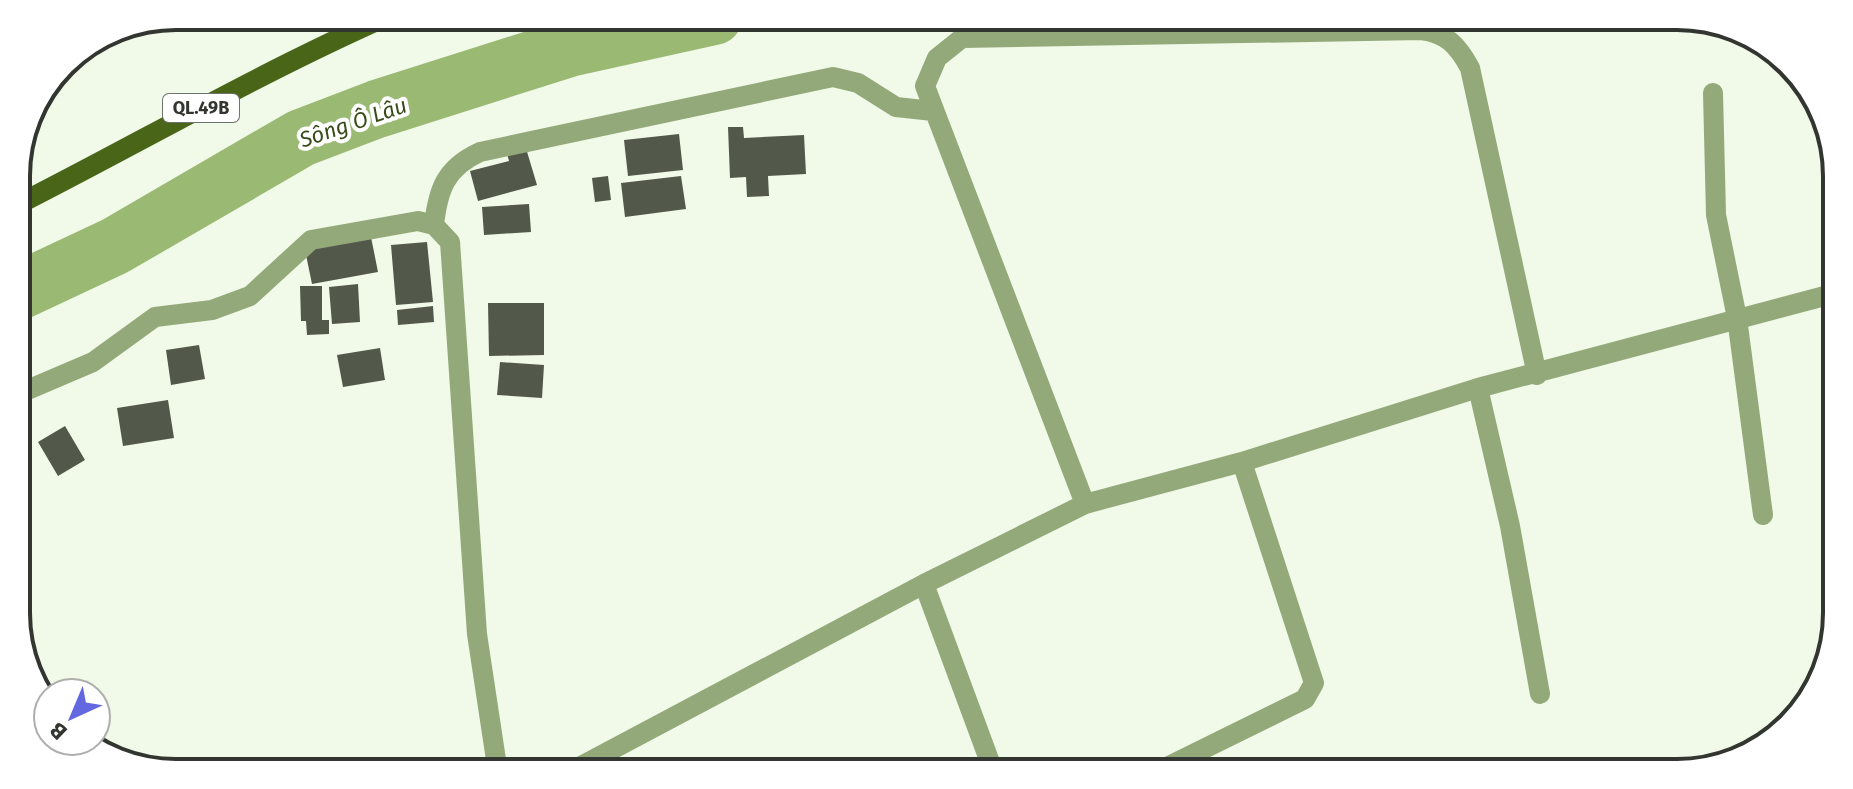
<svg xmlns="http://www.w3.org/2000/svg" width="1853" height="789" font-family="'Fira Sans',sans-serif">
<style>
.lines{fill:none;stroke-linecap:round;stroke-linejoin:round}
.river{stroke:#9ab973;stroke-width:58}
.building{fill:#52584a}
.minor{stroke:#94a979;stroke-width:20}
.major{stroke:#496618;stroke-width:20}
.labels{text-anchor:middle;stroke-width:8;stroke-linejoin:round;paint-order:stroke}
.shield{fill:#fff;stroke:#70726e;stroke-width:2}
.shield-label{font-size:18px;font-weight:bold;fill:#333630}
.water-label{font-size:22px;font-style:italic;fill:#384c1a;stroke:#fff}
.rim{fill:none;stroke:#333630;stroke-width:4}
</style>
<rect width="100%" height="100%" fill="#f1f9e9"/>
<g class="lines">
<!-- river -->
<path class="river" d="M17,292L115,246L301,138L377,109L569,48L714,16"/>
</g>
<!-- building -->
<path class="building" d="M728,127H743L744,138L804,135L806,174L768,176L769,196L747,197L746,177L730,178Z
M679,134L683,170L628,176L624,140Z
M525,145L537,185L478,201L470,171L509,161L506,150Z
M608,176L611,200L595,202L592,178Z
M681,176L686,209L625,217L621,183Z
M529,204L531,232L484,235L482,207Z
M371,237L378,272L312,284L305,250Z
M427,242L433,302L396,305L391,245Z
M358,284L360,322L332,324L329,287Z
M300,286H322V320H329V334L307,335L306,321H301Z
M488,303H544V355L489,356Z
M433,306L434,322L398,325L397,310Z
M199,345L205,379L171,385L166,350Z
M380,348L385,380L343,387L337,355Z
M500,362L544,365L542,398L497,395Z
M168,400L174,438L123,446L117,408Z
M65,426L85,460L58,476L38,442Z
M18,463L28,481L18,486Z"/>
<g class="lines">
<!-- minor -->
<path class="minor" d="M1713,93L1716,215L1737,318L1763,515
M434,225C438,190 445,168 480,152L833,77L858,83L896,107L933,111
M1478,388L1510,526L1540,694
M18,394L93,362L155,317L212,310L250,296L311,240L418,221L434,225L450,242L477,634L498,773
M1085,504L925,86L937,58L962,38L1421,30C1447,33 1458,46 1470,68L1537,375
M924,584L994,773
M1169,766L1305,699L1314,683L1242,462
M568,773L924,584L1085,504L1242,462L1478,388L1836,293"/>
<!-- major -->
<path class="major" d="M17,205C141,142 261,72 388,16"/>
</g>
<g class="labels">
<!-- shield labels -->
<rect class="shield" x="163" y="94" width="76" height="28" rx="6"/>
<g class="shield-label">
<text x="201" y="114">QL.49B</text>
</g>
<!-- water labels -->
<g class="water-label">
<text transform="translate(353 122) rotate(-19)" y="8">Sông Ô Lâu</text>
</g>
</g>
<!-- crop -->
<path d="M0 0H1853V789H0ZM176 30H1677A146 146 0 0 1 1823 176V613A146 146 0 0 1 1677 759H176A146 146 0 0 1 30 613V176A146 146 0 0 1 176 30Z" fill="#fff" fill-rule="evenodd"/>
<path class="rim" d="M176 30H1677A146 146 0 0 1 1823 176V613A146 146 0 0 1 1677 759H176A146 146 0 0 1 30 613V176A146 146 0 0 1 176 30Z"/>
<!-- north arrow -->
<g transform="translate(72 717) rotate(224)"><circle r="38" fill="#ffffff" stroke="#adafac" stroke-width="2"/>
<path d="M0-6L14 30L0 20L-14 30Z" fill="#6367e0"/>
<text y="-12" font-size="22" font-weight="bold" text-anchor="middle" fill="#333630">B</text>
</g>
</svg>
